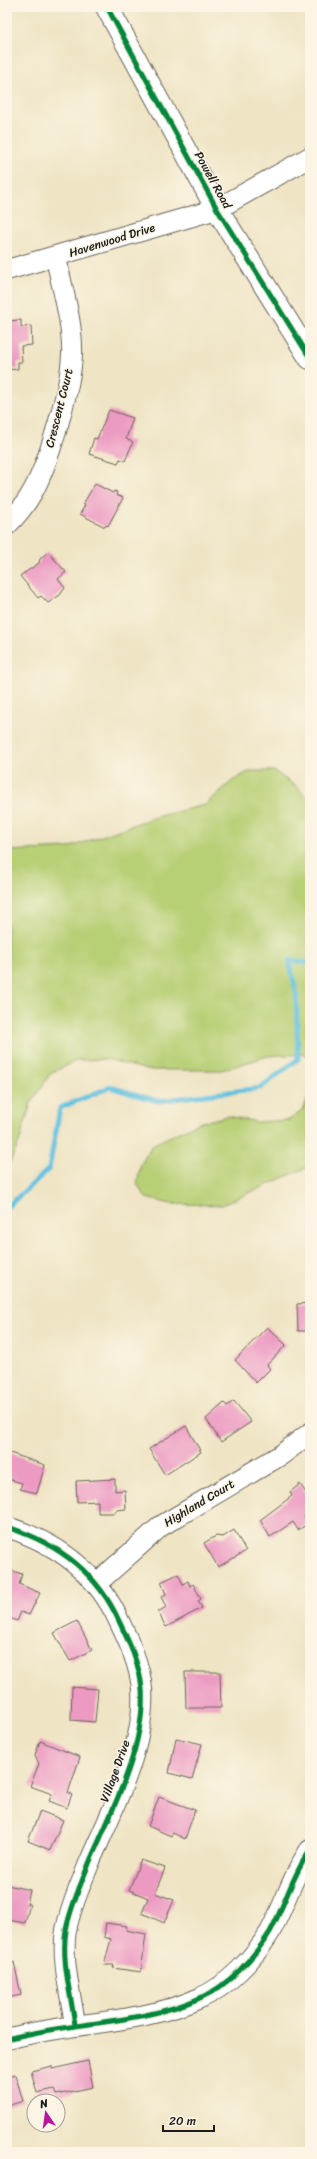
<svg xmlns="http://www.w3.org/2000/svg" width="317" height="2159" font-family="Sriracha,sans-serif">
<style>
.green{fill:#b7cf74;stroke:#6a7648}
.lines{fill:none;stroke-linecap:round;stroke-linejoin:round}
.stream{stroke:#62c1e0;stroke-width:5}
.building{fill:#ec9ac2}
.street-casing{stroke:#666257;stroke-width:22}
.secondary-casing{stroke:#666257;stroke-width:24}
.street{stroke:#fff;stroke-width:20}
.secondary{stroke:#fff;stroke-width:22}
.cycleway-casing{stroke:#fcf5e5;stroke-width:8}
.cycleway{stroke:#00873e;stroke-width:5}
.labels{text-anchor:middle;stroke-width:3;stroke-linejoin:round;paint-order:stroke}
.street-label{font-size:12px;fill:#1c1c1c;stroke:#fcf5e5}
</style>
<rect width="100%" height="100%" fill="#fcf5e5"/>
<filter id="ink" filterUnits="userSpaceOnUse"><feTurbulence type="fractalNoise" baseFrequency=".025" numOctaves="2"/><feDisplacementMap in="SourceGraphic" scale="8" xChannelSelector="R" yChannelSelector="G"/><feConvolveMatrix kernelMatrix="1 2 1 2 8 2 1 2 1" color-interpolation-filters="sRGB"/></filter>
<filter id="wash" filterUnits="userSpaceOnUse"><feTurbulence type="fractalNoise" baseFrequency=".012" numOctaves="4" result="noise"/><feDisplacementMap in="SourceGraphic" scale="16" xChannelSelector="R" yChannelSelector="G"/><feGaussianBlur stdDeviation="0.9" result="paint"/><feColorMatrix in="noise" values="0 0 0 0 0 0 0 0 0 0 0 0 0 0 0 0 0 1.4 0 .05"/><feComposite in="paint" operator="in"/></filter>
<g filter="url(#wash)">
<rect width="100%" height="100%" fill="#efe4c4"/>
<!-- green -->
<path class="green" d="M250,771H274L297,787L310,800V1060L305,1054L268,1056L222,1070H147L107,1059L78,1060L50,1074L31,1103L19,1143L7,1168V851L68,848L155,817L205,805L232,781Z
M310,1093V1166L222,1205L171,1204L146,1198L137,1184L141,1164L152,1145L198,1123L228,1116L257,1122L289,1120L303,1110Z"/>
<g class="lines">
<!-- stream -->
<path class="stream" d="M7,1207L49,1169L60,1108L110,1087L158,1101L260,1088L298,1059L296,991L289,960L310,963"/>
</g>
<g id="blocks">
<!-- building -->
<path class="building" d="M21,320V327L31,326L32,345L21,346L22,362H18V369L7,370V321Z
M109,410L133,418L126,439L133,442L125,461L120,459L118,463L89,454L94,438L97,439Z
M95,484L113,493L114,491L117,492L116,495L123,498L108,526L106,525L105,527L80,514L85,505L83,504Z
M48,552L66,572L58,579L65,588L60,595L48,603L41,596L38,598L20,576L39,563L40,559Z
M310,1303V1331H298L297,1304Z
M267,1327L286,1345L267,1365L270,1369L256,1383L235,1360Z
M234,1401L251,1422L221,1442L206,1419L224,1403L227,1406Z
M186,1426L201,1452L165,1475L149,1449Z
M7,1452L45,1465L37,1493L20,1489L22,1483L7,1479Z
M115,1479V1491L125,1490L126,1509L116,1510L115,1513H98V1501L77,1502L76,1481Z
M300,1484L310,1499V1512L304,1517L308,1524L298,1530L293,1522L270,1537L260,1520L292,1496L290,1492Z
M234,1530L246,1551L218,1567L204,1543L216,1536L223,1537Z
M7,1569L22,1574L19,1584L40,1593L29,1615L21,1612L17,1621L7,1617Z
M178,1574L183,1584L188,1581L190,1586L193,1584L201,1599L198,1601L202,1608L166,1627L158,1612L166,1607L161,1597L166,1594L161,1582Z
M77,1621L92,1650L70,1661L54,1633Z
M185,1672H220L221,1708H186Z
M72,1687L98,1689L95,1722L71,1720Z
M176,1738L202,1744L192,1779L169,1773Z
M40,1741L80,1757L68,1793L72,1794L67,1808L49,1801L52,1794L30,1786L39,1764L35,1755Z
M159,1797L195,1810L185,1839L173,1833L171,1836L148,1826Z
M40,1811L63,1820L50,1850L28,1841Z
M141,1860L165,1868L155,1893L174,1900L164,1923L142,1913L148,1898L129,1890Z
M7,1885L30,1890L27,1904H30L25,1923L7,1920Z
M106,1923L127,1926L126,1930L146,1934L141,1972L113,1968L114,1965H104L111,1939L104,1937Z
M14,1962L21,1995L7,1998V1964Z
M88,2061L93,2087L56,2095L54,2089L37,2093L31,2071L52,2066V2069Z
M15,2074L23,2101L7,2106V2077Z"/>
</g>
</g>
<g filter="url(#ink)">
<use href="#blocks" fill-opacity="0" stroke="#666257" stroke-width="1"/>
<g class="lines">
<!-- street casing -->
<g class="street-casing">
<path id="street" d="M7,270L217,209L310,157
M7,525C17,515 26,504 33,491C49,462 71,387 72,354C73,322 62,289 56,257
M7,1527C57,1543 97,1572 119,1621C129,1642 140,1665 142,1689C146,1745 112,1811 90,1861C81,1884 71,1905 66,1930C61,1961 71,1994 75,2025
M96,1584L161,1526L281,1455L310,1433
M7,2039C68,2022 143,2024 200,1998C228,1986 254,1958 270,1932C285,1905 292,1876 310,1850"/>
</g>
<!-- secondary casing -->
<g class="secondary-casing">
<path id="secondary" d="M107,7L217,209L310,358"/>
</g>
<!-- street -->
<use href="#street" class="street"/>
<!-- secondary -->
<use href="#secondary" class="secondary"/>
<!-- cycleway casing -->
<g class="cycleway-casing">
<path id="cycleway" d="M107,7L217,209L310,358
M7,1527C57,1543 97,1572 119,1621C129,1642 140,1665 142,1689C146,1745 112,1811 90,1861C81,1884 71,1905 66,1930C61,1961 71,1994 75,2025
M7,2039C68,2022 143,2024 200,1998C228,1986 254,1958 270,1932C285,1905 292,1876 310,1850"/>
</g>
<!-- cycleway -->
<use href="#cycleway" class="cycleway"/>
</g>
</g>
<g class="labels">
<!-- street labels -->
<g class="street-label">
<text transform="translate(213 180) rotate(61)" y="4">Powell Road</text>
<text transform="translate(112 240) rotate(-17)" y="4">Havenwood Drive</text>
<text transform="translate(59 408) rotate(-76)" y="4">Crescent Court</text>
<text transform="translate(199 1503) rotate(-31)" y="4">Highland Court</text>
<text transform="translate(115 1771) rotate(-70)" y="4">Village Drive</text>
</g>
</g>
<!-- margin -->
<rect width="317" height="2159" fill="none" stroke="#fcf5e5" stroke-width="24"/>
<!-- north arrow -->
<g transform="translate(46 2113) rotate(347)"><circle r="19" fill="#fcf5e5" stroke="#a29e95"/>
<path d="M0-3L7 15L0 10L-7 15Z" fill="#b5179e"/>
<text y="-6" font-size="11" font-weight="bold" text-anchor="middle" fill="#1c1c1c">N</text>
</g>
<!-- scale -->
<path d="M163 2125v6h51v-6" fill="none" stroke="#1c1c1c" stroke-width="2"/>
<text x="169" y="2125" font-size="12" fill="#1c1c1c" stroke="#fcf5e5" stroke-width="3" paint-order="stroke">20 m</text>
</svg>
